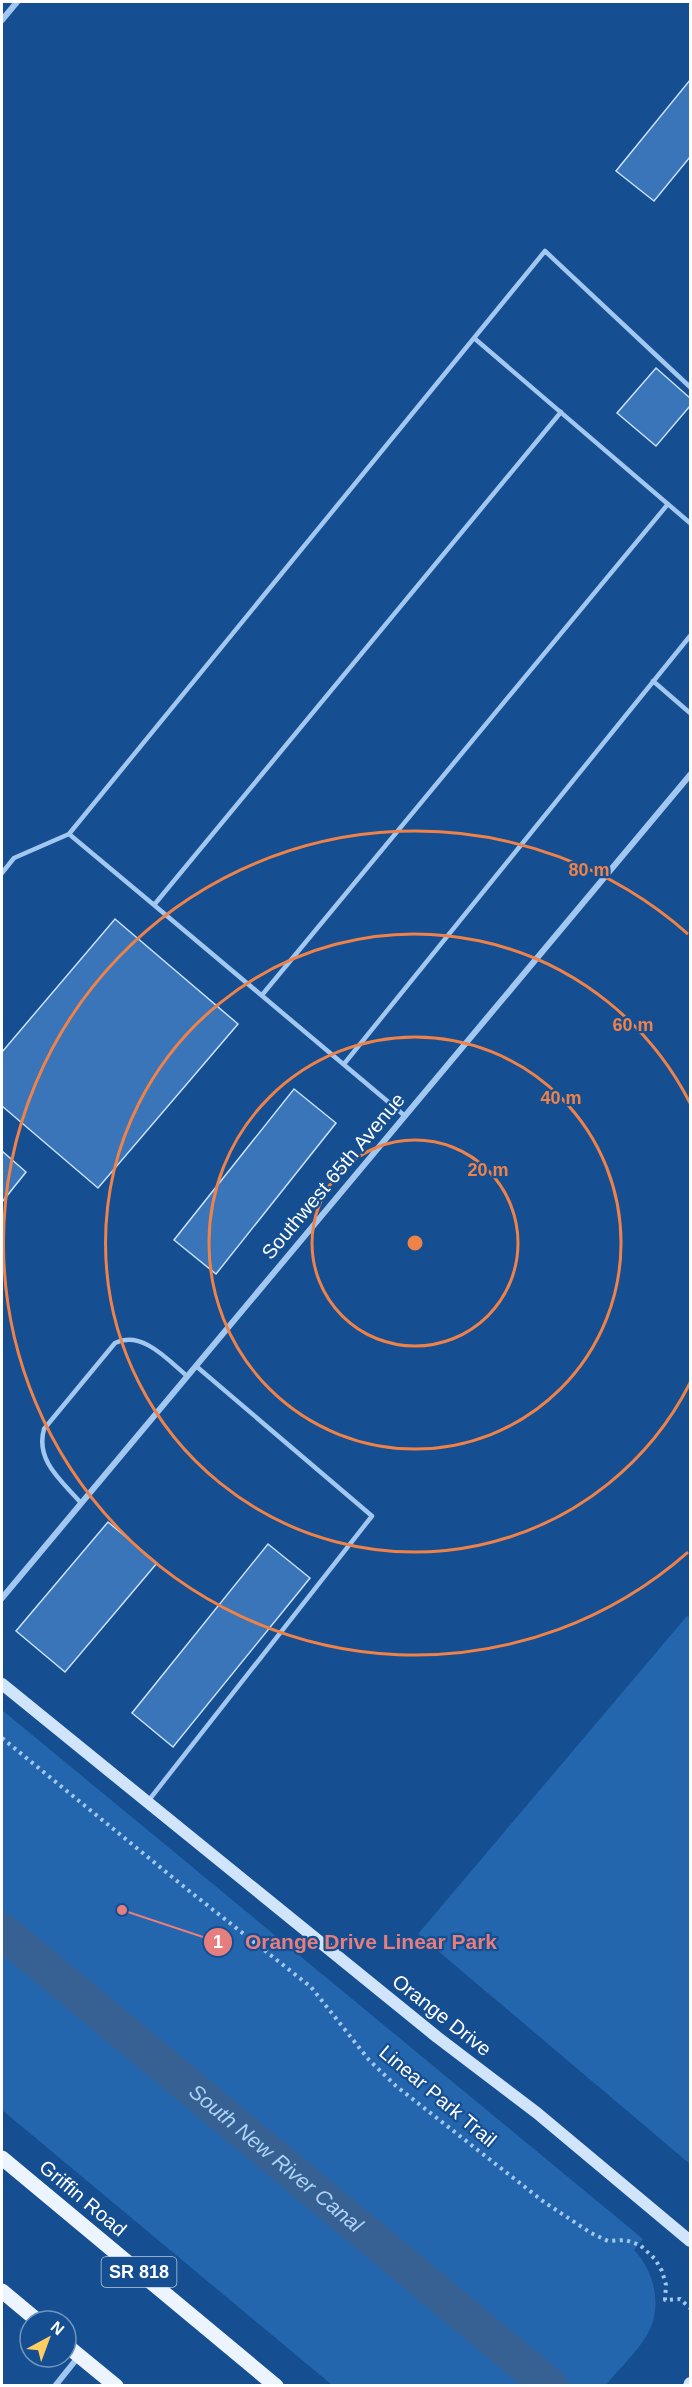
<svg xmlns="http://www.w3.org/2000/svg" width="692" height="2387" font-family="Arial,sans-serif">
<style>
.green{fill:#2466ae}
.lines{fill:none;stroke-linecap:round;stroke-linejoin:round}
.canal{stroke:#376192;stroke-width:36}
.building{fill:#3975b8;stroke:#c9e1fc;stroke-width:1.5}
.path{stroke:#a2c8f1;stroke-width:4;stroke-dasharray:3 4.5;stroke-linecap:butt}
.lane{stroke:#a2c8f1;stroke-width:4.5}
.street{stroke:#a2c8f1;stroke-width:6}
.secondary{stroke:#d0e4fc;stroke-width:12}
.primary{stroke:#ecf4ff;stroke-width:15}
.ring{fill:none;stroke:#ee8249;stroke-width:3}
.labels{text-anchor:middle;stroke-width:4.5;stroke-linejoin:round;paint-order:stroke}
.shield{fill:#154e91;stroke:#b9cade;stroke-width:1.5}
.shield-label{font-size:18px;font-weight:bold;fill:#fff}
.street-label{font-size:20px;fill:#fff;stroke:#154e91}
.water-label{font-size:21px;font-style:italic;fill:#aed2f8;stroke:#154e91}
.centre{fill:#ee8249;stroke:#154e91;stroke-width:3}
.ring-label{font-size:18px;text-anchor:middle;font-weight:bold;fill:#ee8249;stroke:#154e91;stroke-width:4.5;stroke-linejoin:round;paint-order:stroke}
.leader{fill:none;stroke:#e67e7e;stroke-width:2}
.callout-dot{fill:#e67e7e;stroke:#154e91;stroke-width:2}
.mark-label{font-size:18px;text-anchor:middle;font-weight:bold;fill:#fff}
.callout-label{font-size:21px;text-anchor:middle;font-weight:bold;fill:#e67e7e;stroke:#154e91;stroke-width:4.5;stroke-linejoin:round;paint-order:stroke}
</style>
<rect width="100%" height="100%" fill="#154e91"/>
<!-- green -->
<path class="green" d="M687,1616L690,1618V2164L418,1934Z
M2,1710L643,2239L634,2250C655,2272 663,2308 647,2335C636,2353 619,2369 606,2385H332L2,2110Z"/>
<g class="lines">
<!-- canal -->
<path class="canal" id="s1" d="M2,1931L550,2386"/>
</g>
<!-- building -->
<path class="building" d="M690,80V157L654,201L616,171Z
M656,368L690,398V406L656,446L617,413Z
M115,919L238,1024L98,1188L2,1106V1052Z
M294,1089L336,1123L216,1274L174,1240Z
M2,1151L26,1172L2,1202Z
M108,1522L157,1563L65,1672L16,1631Z
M268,1544L310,1578L173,1747L132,1713Z"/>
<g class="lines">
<!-- path -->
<path class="path" d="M2,1738L188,1890L311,1987L369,2060L396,2086L544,2202L591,2233L608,2241L625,2240L640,2245L655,2259L662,2271L666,2285L665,2300L680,2299L690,2308"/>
<!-- lane -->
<path class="lane" d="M474,338L545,251L690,387
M653,681L690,713
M69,834L154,905
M2,873L14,858L69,834L474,338L690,523
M262,995L668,504
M344,1064L690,636
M405,1116L154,905L561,412
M81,1503C62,1481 35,1461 44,1429L115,1343C142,1330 168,1360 187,1376
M149,1800L372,1516L196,1366"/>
<!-- street -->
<path class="street" d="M2,20L17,2
M2,1598L690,775
M55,2386L79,2356"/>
<!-- secondary -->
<path class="secondary" d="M2,1684L437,2037L537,2113L690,2241
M689,2386L690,2383"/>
<!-- primary -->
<path class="primary" d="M2,2158L276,2386
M2,2291L38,2321
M66,2345L116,2386"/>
</g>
<!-- distance rings -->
<g class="ring">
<circle cx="415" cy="1243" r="103"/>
<circle cx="415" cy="1243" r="206"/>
<path d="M690 1383A309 309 0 1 1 690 1103"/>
<path d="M688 1552A412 412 0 1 1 688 934"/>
</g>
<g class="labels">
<!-- shield labels -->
<rect class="shield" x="101.5" y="2257" width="75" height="30" rx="4.5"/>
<g class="shield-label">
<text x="139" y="2278">SR 818</text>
</g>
<!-- street labels -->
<g class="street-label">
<text transform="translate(333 1176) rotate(-50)" y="7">Southwest 65th Avenue</text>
<text transform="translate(442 2015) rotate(38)" y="7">Orange Drive</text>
<text transform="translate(438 2096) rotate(40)" y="7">Linear Park Trail</text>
<text transform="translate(83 2198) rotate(40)" y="7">Griffin Road</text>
</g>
<!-- water labels -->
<g class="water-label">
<text dy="7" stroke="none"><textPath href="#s1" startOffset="356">South New River Canal</textPath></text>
</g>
</g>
<circle cx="415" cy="1243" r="9" class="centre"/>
<g class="ring-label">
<text x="589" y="876">80 m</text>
<text x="633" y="1031">60 m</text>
<text x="561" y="1104">40 m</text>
<text x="488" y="1176">20 m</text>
</g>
<!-- callouts -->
<path class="leader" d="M122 1910L218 1942"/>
<g class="callout-dot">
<circle cx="122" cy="1910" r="6"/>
<circle cx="218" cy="1942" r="15"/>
</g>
<g class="mark-label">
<text x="218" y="1948">1</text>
</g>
<g class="callout-label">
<text x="371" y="1949">Orange Drive Linear Park</text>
</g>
<!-- border -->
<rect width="692" height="2387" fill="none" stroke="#ffffff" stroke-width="6"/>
<!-- north arrow -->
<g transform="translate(48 2339) rotate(41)"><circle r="28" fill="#154e91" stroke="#7395bd" stroke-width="1.5"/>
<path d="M0-4.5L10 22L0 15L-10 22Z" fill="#ffcd62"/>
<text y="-9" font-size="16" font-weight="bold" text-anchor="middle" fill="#ffffff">N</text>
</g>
</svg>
